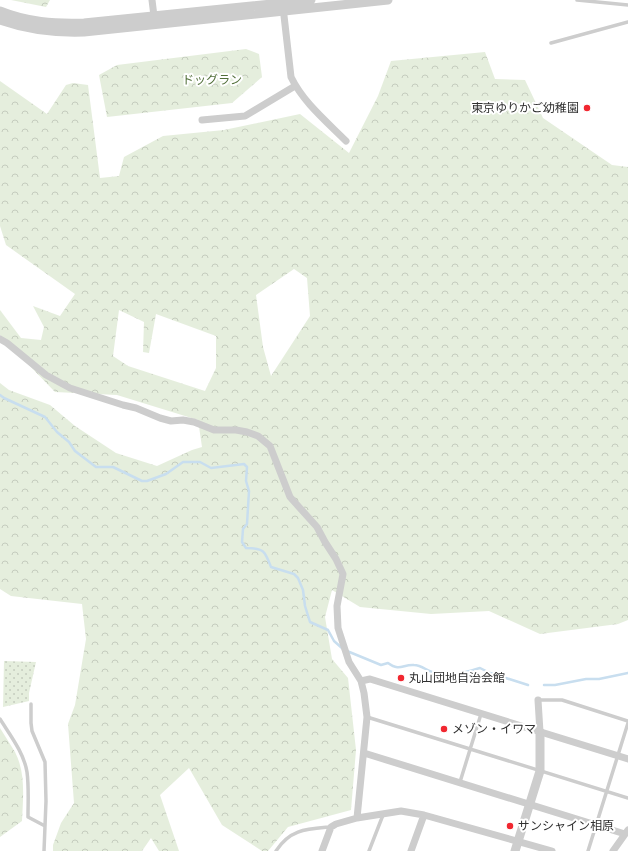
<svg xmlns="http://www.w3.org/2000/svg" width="628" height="851" font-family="'Public Sans','Noto Sans JP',sans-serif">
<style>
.forest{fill:url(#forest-crowns);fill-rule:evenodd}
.garden{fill:url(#garden-dots)}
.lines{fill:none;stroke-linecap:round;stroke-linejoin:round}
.stream{stroke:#c8deef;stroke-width:2.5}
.service{stroke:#cdcdcd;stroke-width:3.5}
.minor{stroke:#cdcdcd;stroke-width:7}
.tertiary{stroke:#cdcdcd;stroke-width:9}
.poi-dot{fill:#f12730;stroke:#fff;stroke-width:1.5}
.labels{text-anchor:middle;stroke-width:4;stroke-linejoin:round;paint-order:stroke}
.park-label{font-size:12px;fill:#516f39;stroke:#fff}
.poi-label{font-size:12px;fill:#303030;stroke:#fff;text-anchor:start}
</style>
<defs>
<pattern id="forest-crowns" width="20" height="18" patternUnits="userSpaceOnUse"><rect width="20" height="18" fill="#e5eedd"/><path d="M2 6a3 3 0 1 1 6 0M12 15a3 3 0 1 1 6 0" fill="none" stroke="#c5ccbe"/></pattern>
<pattern id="garden-dots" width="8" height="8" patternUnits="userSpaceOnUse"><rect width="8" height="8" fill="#e5eedd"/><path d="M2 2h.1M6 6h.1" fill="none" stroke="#c5ccbe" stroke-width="1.8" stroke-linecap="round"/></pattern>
</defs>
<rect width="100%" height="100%" fill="#fff"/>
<!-- forest -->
<path class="forest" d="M11,0H50L46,7Z
M246,49L259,54L262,77L232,103L107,117L99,75L117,65Z
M485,52L495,79L525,80L543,118L612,165L628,167V620L618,624L540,634L489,611L431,614L360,607L332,590L325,617L332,659L348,678L356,750L351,810L288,827L268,851H262L222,825L189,768L160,795L179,851H159L151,838L142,851H53V845L61,823L74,803L68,724L75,705L86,639L82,604L11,596L0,589V383L9,390L50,405L75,426L116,453L157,466L192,450L202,447L198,420L117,395L55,392L0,335V310L21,338L41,340L44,327L33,306L60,316L75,294L6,245L0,226V81L47,114L66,85L73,83L88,85L100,178L119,176L124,157L163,136L224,130L300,114L349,153L378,96L391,61ZM294,269L307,278L310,316L271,376L263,347L256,295ZM119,310L144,322L143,352L149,353L156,314L216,336V368L205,391L128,366L113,356Z
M0,728C5,736 10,744 15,752C26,773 23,798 22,821L0,837Z"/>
<!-- garden -->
<path class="garden" d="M4,661L36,662L29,693V701L3,707Z"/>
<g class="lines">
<!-- stream -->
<path class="stream" d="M0,395L4,398L45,417L57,432L69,442L75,451L96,467H113L142,481H147L166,474L183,462H200L211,468L244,464L247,467L246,481L249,491L247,524L243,529L242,542L246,548C264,548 265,551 271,567L294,574L298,578L303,590L305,606L310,622L328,630L334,641L343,649
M347,651L381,665L388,663C400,672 403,664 414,665C421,665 426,670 432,672C451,678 461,673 480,668L490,673L528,685
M544,685H555L586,679H599L628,673"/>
<!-- service -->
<path class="service" d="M577,0L628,5
M551,43L628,22
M538,700H562L628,721
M31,704V723L32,731L45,762L46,801L44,851
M367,717L628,798
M0,719C10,735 24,753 27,772C29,787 28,802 28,817L45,826
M460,782L481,714
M276,851C290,829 307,829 330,827
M369,851L383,815
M588,851L628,723"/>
<!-- minor -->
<path class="minor" d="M152,0L154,16
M283,7L291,77C303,102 326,121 346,141
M202,120L245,116L295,86
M0,339L7,343L46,375L70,388L123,405L136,408L160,418L171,421L183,420L194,422L214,430H236L247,432L258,436L270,446L290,497L317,527L325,542L336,559L343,574L337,606L338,628L349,662L361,681L364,693L367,717L357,818L336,824L331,827L322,851
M361,681L370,679L628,759
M538,700L540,732
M364,753L625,834
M357,818L401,811L424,815L552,851
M411,851L424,815
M613,851L628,830"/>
<!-- tertiary -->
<path class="tertiary" d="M0,11C27,22 54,24 84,23L311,0
M0,20C28,30 54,33 84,32L388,0
M515,851L540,771V732"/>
</g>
<!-- markers -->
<g class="poi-dot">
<circle cx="587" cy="108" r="4"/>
<circle cx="401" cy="678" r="4"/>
<circle cx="444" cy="729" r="4"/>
<circle cx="510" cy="826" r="4"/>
</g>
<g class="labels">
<!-- park labels -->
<g class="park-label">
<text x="212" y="84">ドッグラン</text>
</g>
<!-- poi labels -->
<g class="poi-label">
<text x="579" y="112" text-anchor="end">東京ゆりかご幼稚園</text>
<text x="409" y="682">丸山団地自治会館</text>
<text x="452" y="733">メゾン・イワマ</text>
<text x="518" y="830">サンシャイン相原</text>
</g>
</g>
</svg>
